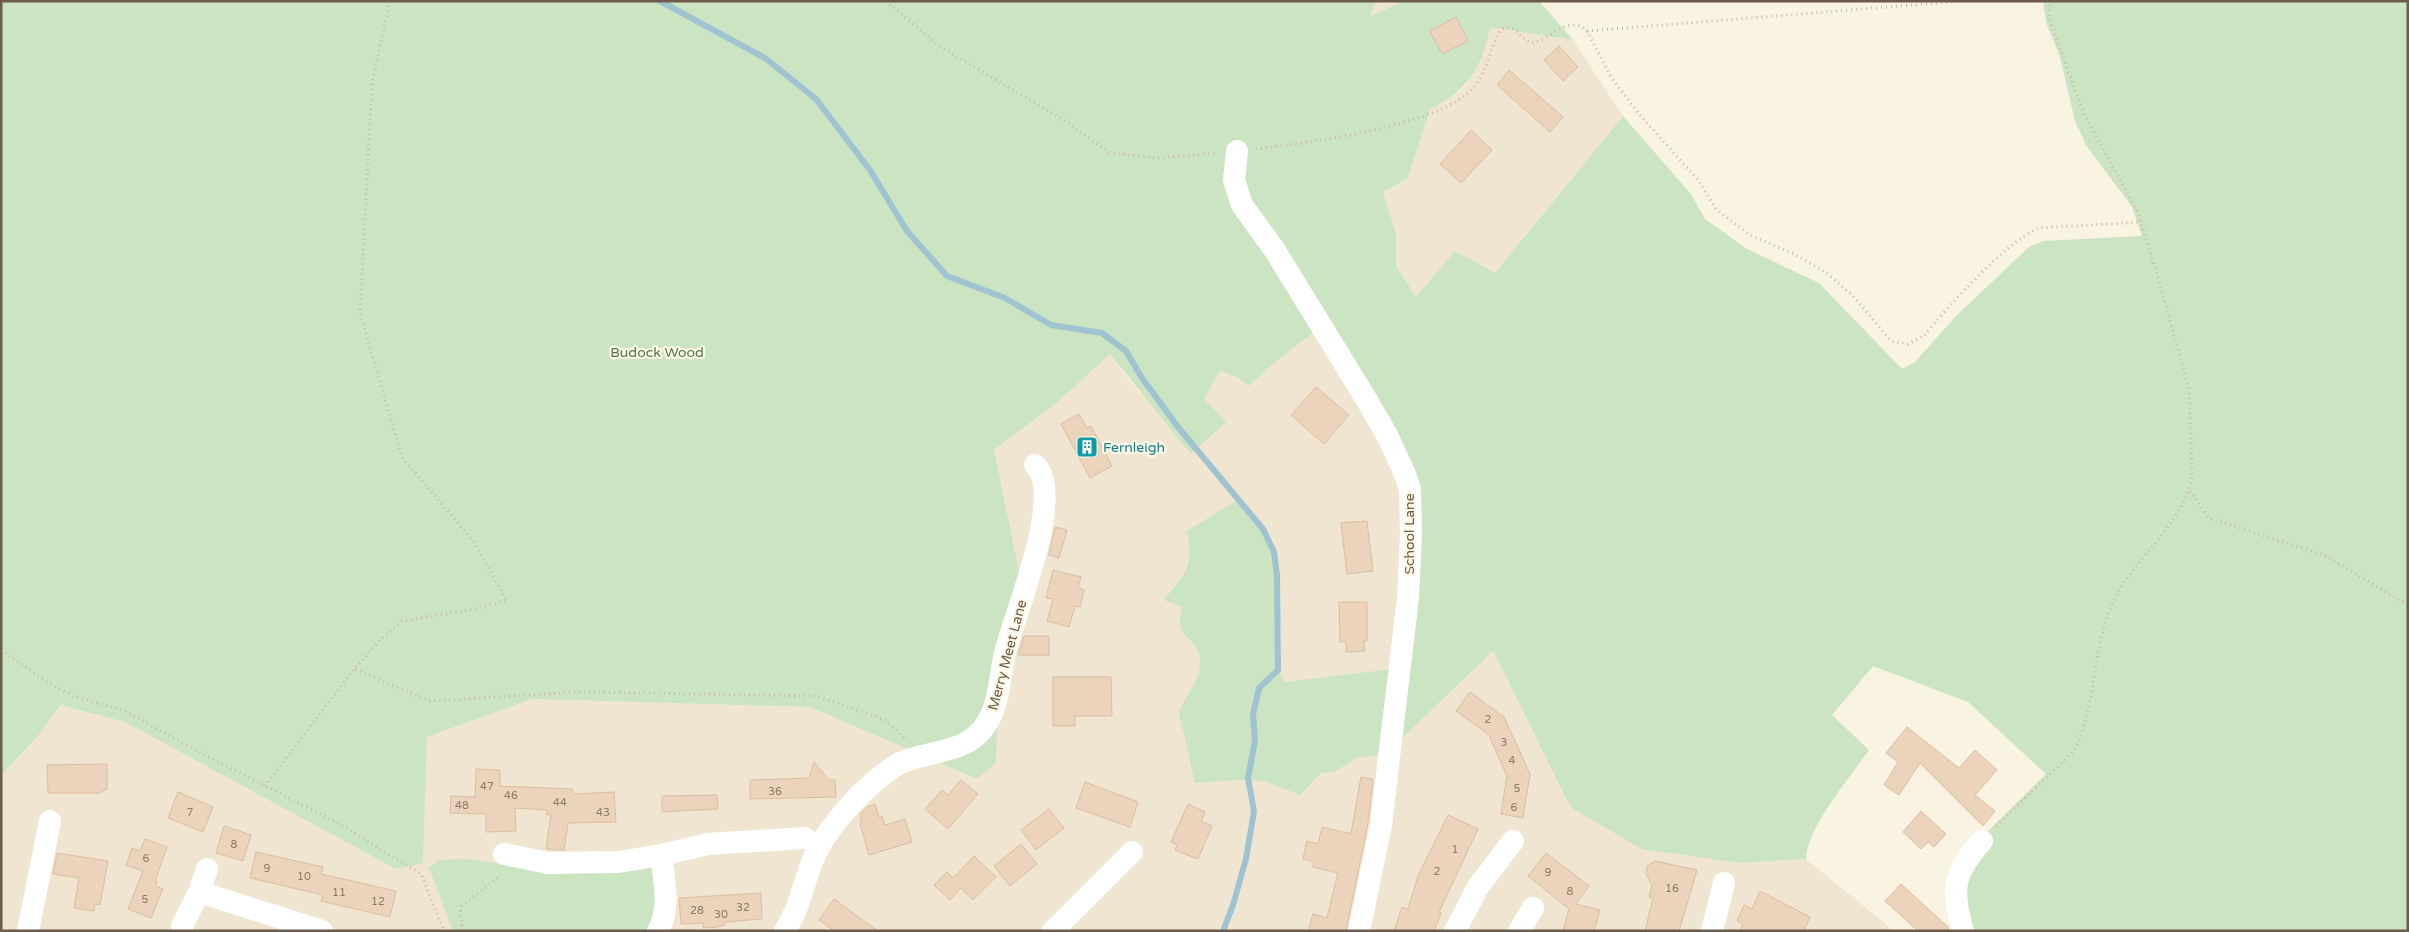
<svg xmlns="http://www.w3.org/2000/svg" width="2409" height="932" font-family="'Varela Round',sans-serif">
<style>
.residential{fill:#f0e5d0}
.green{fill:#cbe4c1}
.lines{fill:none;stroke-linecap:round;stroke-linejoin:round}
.stream{stroke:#9fc3d0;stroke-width:6}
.building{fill:#ebd4bb;stroke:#dcbd9e}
.path{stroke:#cfb89f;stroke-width:3;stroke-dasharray:1 4;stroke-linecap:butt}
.minor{stroke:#fff;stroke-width:22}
.labels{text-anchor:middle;stroke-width:4.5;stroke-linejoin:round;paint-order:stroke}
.number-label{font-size:11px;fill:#8c7967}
.park-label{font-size:14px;fill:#507847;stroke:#fdf7e6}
.culture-label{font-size:14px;fill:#0d838f;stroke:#fdf7e6;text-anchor:start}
.street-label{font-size:14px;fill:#6d5b4b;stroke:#fdf7e6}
</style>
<rect width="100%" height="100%" fill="#f9f3e1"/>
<!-- residential -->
<path class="residential" d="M1376,1H1404L1369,16Z
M1490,26L1573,40L1623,116L1495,273L1416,298L1396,266V233L1383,192L1408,178L1430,109L1459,92L1467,84L1480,62Z
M1317,330L1382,438L1404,491L1396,744L1493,651L1570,808L1741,863L1806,859L1894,931H1V775L38,736L62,705L125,721L423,863L427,737L532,699L810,707L977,779L996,763L998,719L1025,600L994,450L1053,406L1110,354L1133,385L1153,406L1204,399L1220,371L1235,376L1249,386L1275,362Z"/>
<!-- green -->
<path class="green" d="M1,1H1376L1370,16L1404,1H1539L1573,40L1490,27C1482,68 1469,90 1430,109L1408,178L1383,192L1396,233V266L1416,297L1455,251L1495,273L1623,116L1691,194L1705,219L1747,249L1819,283L1902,369L1914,363L1956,316L2029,247L2043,241L2142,236L2132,207L2086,145L2075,121L2060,57L2046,22L2043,1H2408V931H1964L1959,912L1980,839L2046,774L1968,702L1873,666L1832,715L1869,750C1851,776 1806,829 1806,859L1741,863L1642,849L1570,807L1493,651L1396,744L1417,502L1317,330L1275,362L1249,386L1235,376L1220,371L1204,399L1226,422L1191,454L1110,354L1053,406L994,450L1025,600L998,719L996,763L977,779L810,707L532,699L427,737L423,863L396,869L125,722L61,705L38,736L1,775Z
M1239,499C1247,509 1257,518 1263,529C1286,566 1279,628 1278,670L1285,682L1393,669L1383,754L1356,758L1336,771L1321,773L1300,795L1264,781L1238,780L1195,783L1179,714C1183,696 1201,683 1200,661C1198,632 1173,644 1182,607L1164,600C1185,573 1194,569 1187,531Z
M465,859L503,864L659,865L654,931H453L429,868L439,860Z"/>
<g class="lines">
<!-- stream -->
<path class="stream" d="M660,1L765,58L816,99L870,170L907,231L947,276L1005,298L1051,325L1102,333L1126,351L1142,378L1178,427L1263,529L1274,552L1277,575L1278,670L1259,688L1253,714L1255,741L1248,778L1254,811L1246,859L1233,905L1223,931"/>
</g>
<!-- building -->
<path class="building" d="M1456,17L1468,41L1442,54L1430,31Z
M1559,46L1578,67L1563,81L1544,60Z
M1509,70L1563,117L1550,132L1497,85Z
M1471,130L1492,150L1461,183L1440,164Z
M1316,387L1349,415L1324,444L1291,415Z
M1079,414L1087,428L1091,426L1112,466L1090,478L1061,424Z
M1367,521L1373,571L1347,574L1341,523Z
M1055,527L1067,530L1059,558L1049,555Z
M1053,570L1081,577L1078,588L1084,590L1080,607L1075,606L1069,627L1047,621L1053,599L1046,598Z
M1339,602H1367V641H1364L1365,651L1346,652V642H1340Z
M1024,636H1049V655H1018Z
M1053,677H1111L1112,716H1075V726H1053Z
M1470,692L1504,717L1530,774L1523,818L1501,814L1507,776L1498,756L1489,735L1456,711Z
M1907,727L1959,768L1975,750L1997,770L1975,795L1995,811L1983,826L1920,763L1899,795L1884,785L1898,762L1886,753Z
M814,762L829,780H835L836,797L750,799V780L809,778Z
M107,764V789L99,793H48L47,765Z
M476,769L500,770V786L573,789V794L614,792L616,822L568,823L564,850L546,849L551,815H547V810L515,808L516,831L486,832V814L450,813L451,796L475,797Z
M1361,777L1373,779L1368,823L1346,931H1308L1313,914L1327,918L1338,873L1313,867L1314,862L1303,859L1307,841L1318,844L1322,827L1351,834Z
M961,780L978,794L948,829L925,809L942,790L948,795Z
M1085,782L1138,802L1130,827L1076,808Z
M178,792L213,807L203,832L168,818Z
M717,795L718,809L662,812V796Z
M875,804L879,817L882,816L885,825L905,819L912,842L869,855L860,824L862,823L860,814L867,807Z
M1188,804L1205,812L1201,821L1212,826L1198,859L1175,850L1177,845L1171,842Z
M1049,809L1064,828L1036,850L1021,830Z
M1921,811L1946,834L1934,847L1928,842L1921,849L1903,832Z
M1448,815L1478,829L1439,912L1441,913L1434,931H1394L1402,907L1408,909L1418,876Z
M224,826L251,835L243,861L216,853Z
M145,839L167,847L155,881L157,882L156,886L163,889L151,918L128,909L143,871L126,865L132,848L140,851Z
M1021,844L1037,864L1010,886L994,866Z
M256,852L323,867L321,874L396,891L390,917L321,901L323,895L250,878Z
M57,853L108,861L100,905L95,904L94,911L74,908L79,878L53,874Z
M1546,853L1589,886L1576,904L1600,910L1594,931H1563L1569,909L1528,876Z
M974,856L996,877L973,900L961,888L950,900L934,885L947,872L953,878Z
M1655,861L1697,870L1679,931H1645L1653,898L1649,897L1652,885L1646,874L1647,866Z
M1901,884L1948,927L1949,931H1918L1885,901Z
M1760,891L1810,917L1804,931H1739L1743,924L1737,921L1744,905L1752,909Z
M761,893L762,919L725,922V925L717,927L703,928V923L681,924L679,898Z
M834,899L878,931H834L819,920Z"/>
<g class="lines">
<!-- path -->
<path class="path" d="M390,1L372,82L360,313L402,457L474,542L507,601L464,611L402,621L381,639L354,669L430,701L580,692L817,696L885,720L905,738
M886,1L939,46L1067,122L1110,153L1155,158L1217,153
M1587,31L1963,1
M1256,149C1307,143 1440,126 1473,88C1487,72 1490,47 1501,30C1515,21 1519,39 1532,43C1551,39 1569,14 1587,31L1611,77L1639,114L1698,180L1716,209L1750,235L1794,254L1828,274L1854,297L1891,341L1908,344L1924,336C1949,306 2004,243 2039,228L2141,222
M2190,491L2209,518L2324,555L2408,605
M1,650L50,684L73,696L123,710L199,752L336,822L421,874L444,931
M265,786L354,669
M1996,826L2074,751C2098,704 2091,643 2116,596C2137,556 2189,518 2192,473L2189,389L2157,274L2137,211L2084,114L2051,24L2048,1
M463,931L460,913L462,906L501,875"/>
<!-- minor -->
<path class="minor" d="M1237,151L1234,180L1242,205L1274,249L1365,397L1387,435L1405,474L1410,489L1411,535L1408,598L1381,825L1359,931
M504,854L548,863L619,862L661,855C664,880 671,908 658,931
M661,855L708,844L805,838
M199,892L322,931
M182,926L199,892L207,869
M28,931L50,821
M785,931C801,905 803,883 814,857C825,831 856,796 879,778C885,773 893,767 900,763C929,750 966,754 985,726C1000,704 999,678 1005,653C1014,615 1066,494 1035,465
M1053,931L1132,852
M1455,931L1478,887L1513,841
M1519,931L1533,908
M1712,931L1724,883
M1963,931C1951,890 1953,873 1982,841"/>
</g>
<!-- icons -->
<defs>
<g id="building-square" transform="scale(1.125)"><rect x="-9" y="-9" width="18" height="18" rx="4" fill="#0f9aa8" stroke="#fdf7e6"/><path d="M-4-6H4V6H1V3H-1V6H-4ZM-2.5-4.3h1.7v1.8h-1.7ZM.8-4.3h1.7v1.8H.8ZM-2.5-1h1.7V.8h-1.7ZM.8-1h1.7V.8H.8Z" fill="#fff"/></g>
</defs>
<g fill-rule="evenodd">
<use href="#building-square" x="1087" y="447"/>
</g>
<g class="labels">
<!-- number labels -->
<g class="number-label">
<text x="1488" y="723">2</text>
<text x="1504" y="746">3</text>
<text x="1512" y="764">4</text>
<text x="487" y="790">47</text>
<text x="1517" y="792">5</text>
<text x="775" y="795">36</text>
<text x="511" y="799">46</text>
<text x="560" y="806">44</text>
<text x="462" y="809">48</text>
<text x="1514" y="811">6</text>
<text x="190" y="816">7</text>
<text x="603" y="816">43</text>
<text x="234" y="848">8</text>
<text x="1455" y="853">1</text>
<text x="146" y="862">6</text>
<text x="267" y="872">9</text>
<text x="1437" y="875">2</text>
<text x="1548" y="876">9</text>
<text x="304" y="880">10</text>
<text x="1672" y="892">16</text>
<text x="1570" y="895">8</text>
<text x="339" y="896">11</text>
<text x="145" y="903">5</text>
<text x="378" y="905">12</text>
<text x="743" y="911">32</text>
<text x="697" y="914">28</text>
<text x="721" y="918">30</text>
</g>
<!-- park labels -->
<g class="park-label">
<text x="657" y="357">Budock Wood</text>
</g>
<!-- culture labels -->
<g class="culture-label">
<text x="1103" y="452">Fernleigh</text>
</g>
<!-- street labels -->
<g class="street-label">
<text transform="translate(1409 534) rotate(-90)" y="5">School Lane</text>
<text transform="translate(1007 655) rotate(-75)" y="5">Merry Meet Lane</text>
</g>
</g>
<!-- border -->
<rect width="2409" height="932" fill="none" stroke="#6d5b4b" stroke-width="5"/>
</svg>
